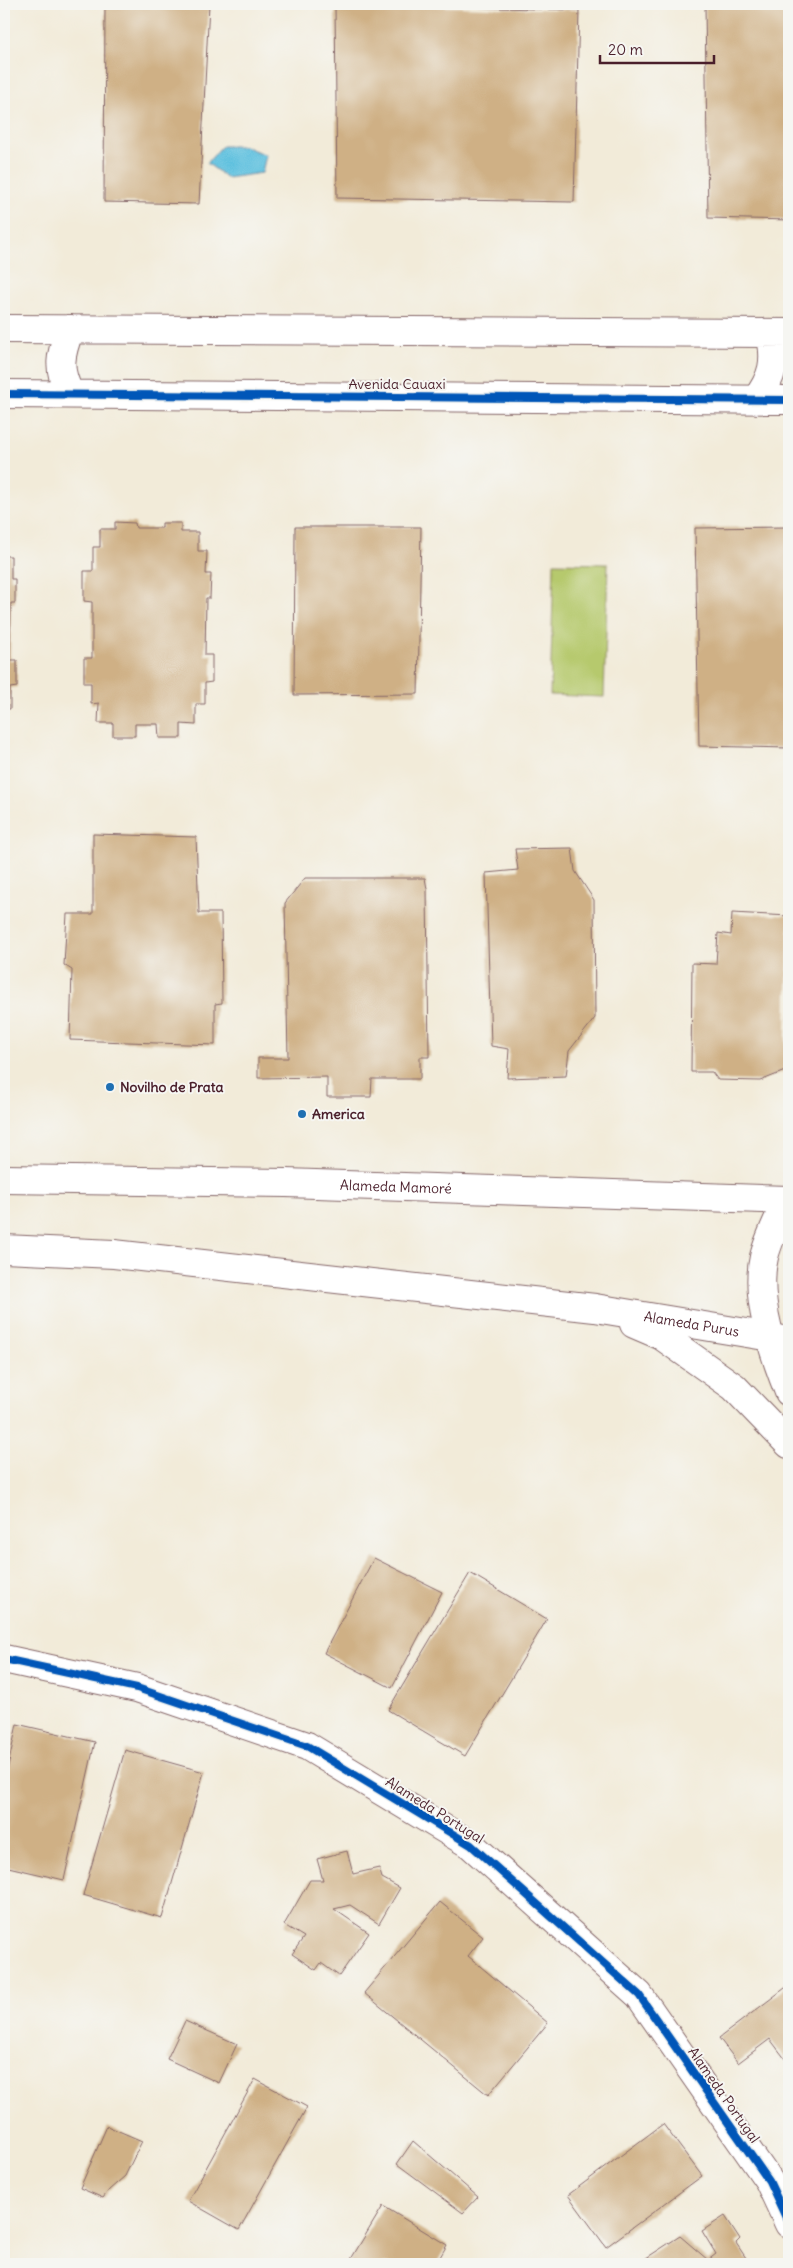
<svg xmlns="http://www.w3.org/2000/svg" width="793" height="2268" font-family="Delius,sans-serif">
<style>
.green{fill:#b6c96d;stroke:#80744c}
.water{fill:#61c1df;stroke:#567085}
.building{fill:#cfb085}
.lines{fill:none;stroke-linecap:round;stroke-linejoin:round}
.minor-casing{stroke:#856668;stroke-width:30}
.tertiary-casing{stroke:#856668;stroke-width:30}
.secondary-casing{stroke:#856668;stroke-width:30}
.minor{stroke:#fff;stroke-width:28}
.tertiary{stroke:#fff;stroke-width:28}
.secondary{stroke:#fff;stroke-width:28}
.cycleway-casing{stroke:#f6f6f2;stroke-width:11}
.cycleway{stroke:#0057b8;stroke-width:8}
.poi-dot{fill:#1f6fb2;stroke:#f6f6f2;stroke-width:2}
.labels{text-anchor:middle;stroke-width:4;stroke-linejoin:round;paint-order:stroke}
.street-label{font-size:14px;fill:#4a1f2b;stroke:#f6f6f2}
.poi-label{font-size:14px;font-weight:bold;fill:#4a1f2b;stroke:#f6f6f2;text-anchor:start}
</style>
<rect width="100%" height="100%" fill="#f6f6f2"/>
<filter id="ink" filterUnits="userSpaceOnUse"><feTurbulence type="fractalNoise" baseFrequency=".02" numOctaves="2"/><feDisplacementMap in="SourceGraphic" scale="10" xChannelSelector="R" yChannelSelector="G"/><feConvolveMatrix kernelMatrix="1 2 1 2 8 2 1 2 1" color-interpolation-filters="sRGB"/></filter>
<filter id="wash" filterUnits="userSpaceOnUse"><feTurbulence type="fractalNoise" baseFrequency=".0096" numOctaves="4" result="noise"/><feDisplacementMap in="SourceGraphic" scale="20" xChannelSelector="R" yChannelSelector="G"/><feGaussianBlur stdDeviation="1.12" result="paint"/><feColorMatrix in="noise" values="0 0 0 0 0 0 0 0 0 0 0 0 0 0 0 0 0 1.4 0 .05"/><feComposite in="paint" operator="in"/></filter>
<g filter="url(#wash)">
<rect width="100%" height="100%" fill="#f2ebd9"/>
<!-- green -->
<path class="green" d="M554,563L608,564L604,697L550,695Z"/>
<!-- water -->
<path class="water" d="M222,146H244L266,155L262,173L227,178L207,163Z"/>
<g id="blocks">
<!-- building -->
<path class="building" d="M105,4H209L199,204L104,202Z
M335,4L579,10L574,202L337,198Z
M705,4H789V220L708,218Z
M115,522L135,523L136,528H162V523H181V532H198V551H207L206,574H211L210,598H206L205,655H212V682L205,683V704H196V725L181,724V738H159L158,724H135V736H113V723H98L99,703L91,704V683H84V658H92V602L84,601V571H93V547H100V529H115Z
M295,527H421L418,694L294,695Z
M789,527V748L699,746L695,528Z
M4,556H11V579H15V603H11L10,660H17V687L10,688V709H4Z
M93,834L196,837L199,913H221L222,1003L215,1004V1045L70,1040L72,970L64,965L67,914H93Z
M572,848L575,871L594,900L595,1018L569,1051L566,1076L507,1078L509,1049L491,1046L486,873L518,870L515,849Z
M305,878H425L427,889L429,1057H420V1079H372L371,1097H327V1077L258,1078V1058H288L285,903Z
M732,913L789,916L785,1071L760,1081L718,1080L712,1072H691L692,963L716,964L718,933L731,935Z
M374,1558L442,1592L392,1688L324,1653Z
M470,1573L547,1619L465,1756L388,1710Z
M17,1724L95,1742L64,1880L4,1866V1785Z
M125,1750L204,1772L162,1918L83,1895Z
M347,1851L353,1874L379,1868L382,1878L400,1888L379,1924L350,1905L334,1909L369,1933L339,1976L321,1963L316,1970L292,1954L304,1937L284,1925L310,1880H323L317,1859Z
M440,1902L483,1937L468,1956L548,2023L488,2095L364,1993Z
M789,1985V2064L770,2039L738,2063L719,2038Z
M185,2021L237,2044L219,2083L167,2059Z
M255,2079L307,2107L239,2230L188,2201Z
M663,2124L702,2176L606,2247L568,2195Z
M107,2126L142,2141L125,2176L109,2190L103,2198L80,2188Z
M413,2141L478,2197L463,2213L397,2164Z
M383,2206L447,2245L436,2264H348Z
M725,2216L740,2239L736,2243L750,2264H637L680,2236L708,2260L716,2254L702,2231Z"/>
</g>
</g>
<g filter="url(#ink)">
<use href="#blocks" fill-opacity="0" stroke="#856668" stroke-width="1"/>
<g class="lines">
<!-- minor casing -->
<g class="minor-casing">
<path id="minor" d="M4,1659L137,1688L307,1746L471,1845L639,1995L769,2181L789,2224"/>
</g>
<!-- tertiary casing -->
<g class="tertiary-casing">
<path id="tertiary" d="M4,329L789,333
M4,394L789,400
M70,394C57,369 60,355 70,329
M756,400C773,377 777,361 770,333"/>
</g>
<!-- secondary casing -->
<g class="secondary-casing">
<g id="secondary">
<path id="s1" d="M4,1179L286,1183L789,1200"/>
<path d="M787,1200C779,1219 769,1237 764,1257C754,1297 774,1355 789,1392"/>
<path id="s2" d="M4,1249L114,1254L595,1308L771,1337L789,1342"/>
<path d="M634,1324L662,1336L734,1387L789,1444"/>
</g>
</g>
<!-- minor -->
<use href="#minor" class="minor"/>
<!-- tertiary -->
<use href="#tertiary" class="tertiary"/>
<!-- secondary -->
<use href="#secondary" class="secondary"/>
<!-- cycleway casing -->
<g class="cycleway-casing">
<path id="cycleway" d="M4,394L789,400
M4,1659L137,1688L307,1746L471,1845L639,1995L769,2181L789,2224"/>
</g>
<!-- cycleway -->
<use href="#cycleway" class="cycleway"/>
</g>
</g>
<!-- markers -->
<g class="poi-dot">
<circle cx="110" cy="1087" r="5"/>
<circle cx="302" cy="1114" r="5"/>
</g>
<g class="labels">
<!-- street labels -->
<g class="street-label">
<text x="397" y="389">Avenida Cauaxi</text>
<text dy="5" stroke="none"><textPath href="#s1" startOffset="392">Alameda Mamoré</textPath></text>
<text dy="5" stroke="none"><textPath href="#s2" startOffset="692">Alameda Purus</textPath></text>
<text transform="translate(435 1810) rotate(32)" y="5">Alameda Portugal</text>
<text transform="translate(724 2095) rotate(55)" y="5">Alameda Portugal</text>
</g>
<!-- poi labels -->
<g class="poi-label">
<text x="120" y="1092">Novilho de Prata</text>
<text x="312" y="1119">America</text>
</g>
</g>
<!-- margin -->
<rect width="793" height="2268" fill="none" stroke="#f6f6f2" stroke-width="20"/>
<!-- scale -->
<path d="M600 55v8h114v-8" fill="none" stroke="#4a1f2b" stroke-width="2.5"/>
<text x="608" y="55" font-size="15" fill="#4a1f2b" stroke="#f6f6f2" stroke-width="4" paint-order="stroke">20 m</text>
</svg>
